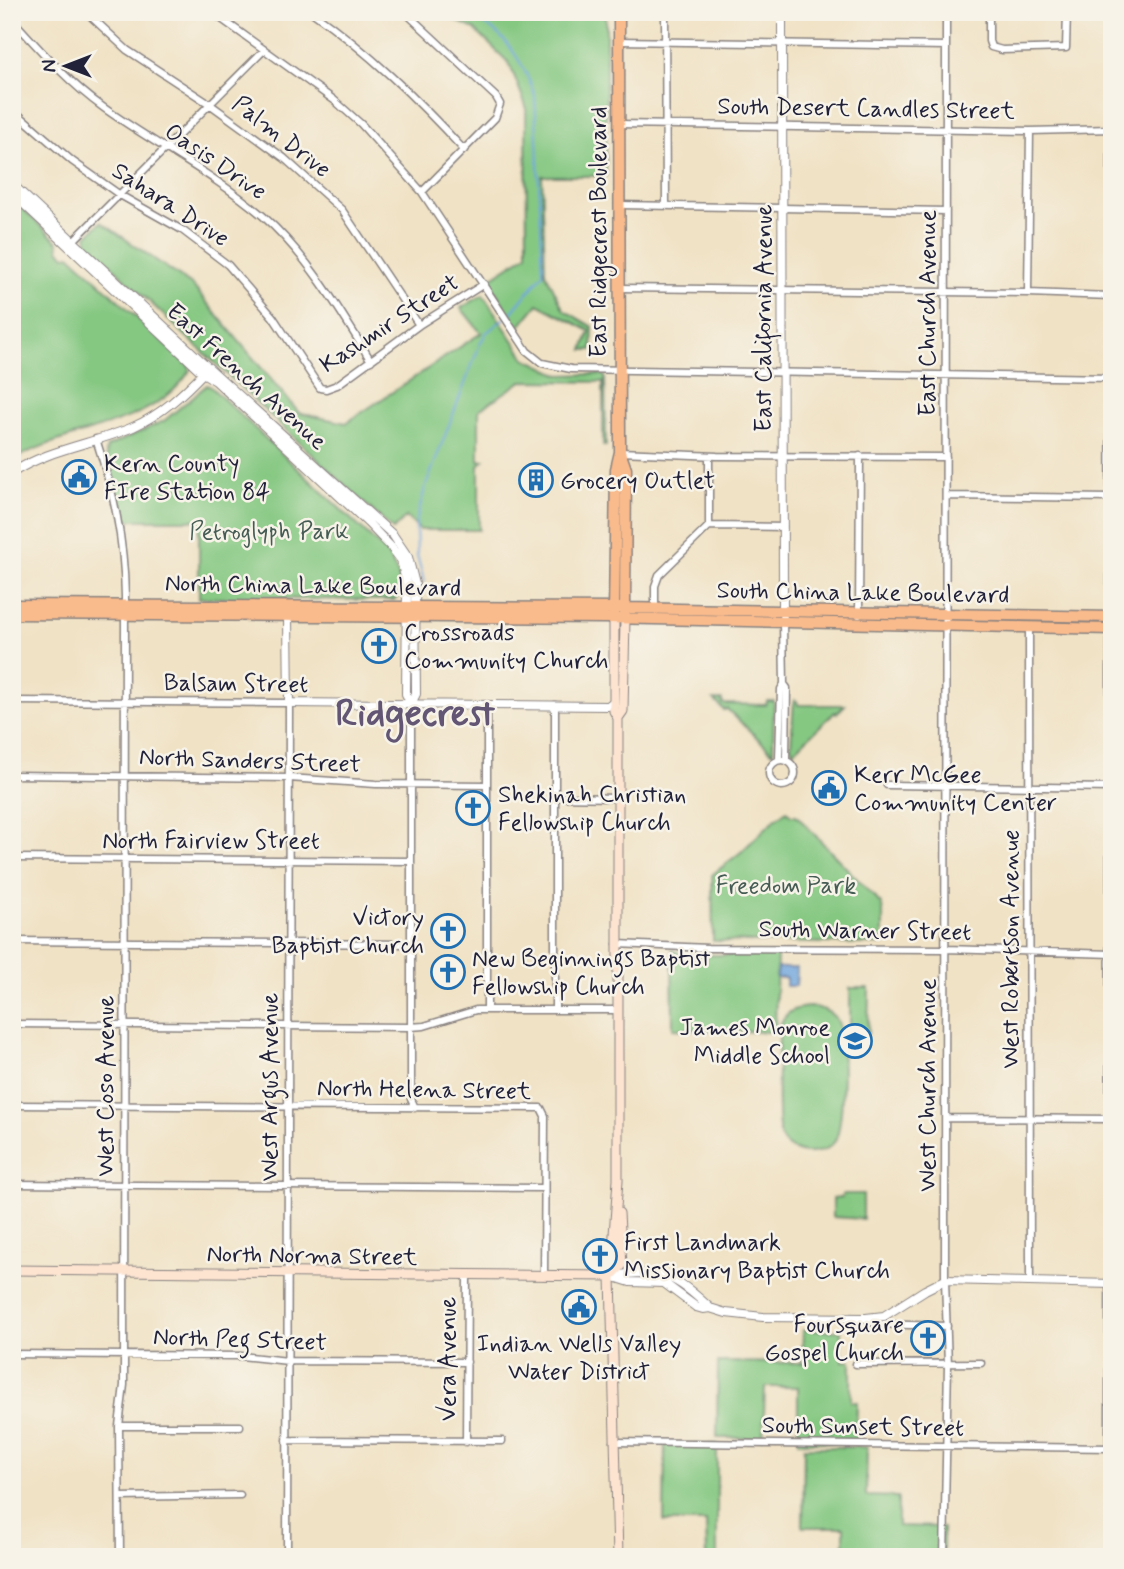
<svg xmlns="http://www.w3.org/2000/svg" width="1124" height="1569" font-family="Mynerve,sans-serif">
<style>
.green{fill:#85c882;stroke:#54755e;stroke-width:2}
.water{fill:#70a5dd;stroke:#49648c;stroke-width:2}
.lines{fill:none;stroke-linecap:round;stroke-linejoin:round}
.stream{stroke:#70a5dd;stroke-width:2}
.minor-casing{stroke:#898280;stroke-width:9}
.tertiary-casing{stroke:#898280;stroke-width:10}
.secondary-casing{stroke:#898280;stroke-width:11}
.primary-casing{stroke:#898280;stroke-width:13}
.minor{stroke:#fff;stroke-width:6}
.tertiary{stroke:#fff;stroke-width:8}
.secondary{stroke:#fde4d1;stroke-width:9}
.primary{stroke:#fabb8c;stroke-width:10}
.labels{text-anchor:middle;stroke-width:5;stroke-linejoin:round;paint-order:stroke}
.street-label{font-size:24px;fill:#22223b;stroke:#f7f3e8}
.poi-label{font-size:24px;fill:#22223b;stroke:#f7f3e8;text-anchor:start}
.park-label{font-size:24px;fill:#455c54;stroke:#f7f3e8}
.town-label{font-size:38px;font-weight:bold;fill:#625674;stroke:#f7f3e8}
</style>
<rect width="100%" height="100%" fill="#f7f3e8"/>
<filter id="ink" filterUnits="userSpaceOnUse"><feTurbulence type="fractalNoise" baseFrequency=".0143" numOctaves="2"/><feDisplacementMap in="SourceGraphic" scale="14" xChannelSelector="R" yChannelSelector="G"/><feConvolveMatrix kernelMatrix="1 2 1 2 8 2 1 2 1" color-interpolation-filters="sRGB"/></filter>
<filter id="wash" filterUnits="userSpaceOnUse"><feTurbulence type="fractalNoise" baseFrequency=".00686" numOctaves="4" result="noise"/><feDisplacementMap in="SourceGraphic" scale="28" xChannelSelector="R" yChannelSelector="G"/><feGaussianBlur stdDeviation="1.57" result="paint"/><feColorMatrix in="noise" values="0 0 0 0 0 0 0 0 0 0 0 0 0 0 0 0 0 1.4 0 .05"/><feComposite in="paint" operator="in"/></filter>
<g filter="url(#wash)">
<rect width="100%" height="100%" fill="#f0e2c5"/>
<!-- green -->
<path class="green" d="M438,12H606V176H542L545,272L564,310L593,327L592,350H583L590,331L538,304L520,326V330L488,280L527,254L526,106L509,63L474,29Z
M12,199L58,242L59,250L65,256L70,255L189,366L190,370C156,428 65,428 12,461Z
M101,222L193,286L299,413L346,423L481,333L461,308L483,295L525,358L560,375L600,374L605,376L606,446H603V382L522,381L479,410V460H484L479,465V530H420L406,517L393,530L87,243V236Z
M207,385L211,387L386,552L399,576L398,597L394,600L199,598V520H124L106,453L107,447L164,421Z
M714,700H722L723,704L766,705L767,701H774L773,753L727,709L724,710Z
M794,700L797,701L798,705H845L837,713L835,712L793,752L791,746Z
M787,811L791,815H796L881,904L883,911V944L713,941L712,875L741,852L776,818Z
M672,950L684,955H777L775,1032L673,1029Z
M850,988H869L868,1033H850Z
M809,1007C819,1007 830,1011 837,1020C846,1033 844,1127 835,1141C829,1150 817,1153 807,1153C796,1152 786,1148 781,1138C776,1128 777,1029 782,1021C788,1010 797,1008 809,1007Z
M843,1194H863V1219L833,1217V1198L842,1197Z
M803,1330L841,1331V1353H843V1361H851V1402H857L856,1442H798V1387H765L763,1438H717L718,1362L802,1363Z
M665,1444H717V1557H707L706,1522H664Z
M804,1447H867L866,1496L898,1497V1526L943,1527V1557H844V1527H803Z"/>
<!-- water -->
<path class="water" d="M777,968H797L796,986H786V978H777Z"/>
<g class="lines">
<!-- stream -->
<path class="stream" d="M424,582L417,555L416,522L425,488L480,344L486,333L511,313L543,274L535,96C526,69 512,43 488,26C481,21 472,17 464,12"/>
</g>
</g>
<g filter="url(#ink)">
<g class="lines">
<!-- minor casing -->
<g class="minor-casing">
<path id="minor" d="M86,12L127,50L211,105L284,158L342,210L419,325
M212,12L334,100L361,124L422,192L527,351L542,363L571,369L1111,378
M312,12C369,52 417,99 464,150
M405,12L496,97L500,104L495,118L422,192
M665,12L666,206
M989,12V41L991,47L1002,50L1066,48L1067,12
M12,19C41,51 69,83 104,108C156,145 214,174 263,216C308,256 340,310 371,361
M619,41L946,46
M12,109L72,161L120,195L182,230L228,265L273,317L320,388L326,389L337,385L419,325L484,284
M619,124L1030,131L1112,129
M620,205L946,211
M72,242L264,50
M620,288L1028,293L1111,296
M1028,293L1030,131
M96,439C114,493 124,539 125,596L124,1385L119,1426L120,1557
M620,452L717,456L946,457
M709,456V526
M946,496L1112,498
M655,609V586L659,575L709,526L783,527
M859,615L860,456
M783,623L784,684L787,688L786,759
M1029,626L1030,1282
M12,701L289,703L287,1557
M411,704V1099L415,1108
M487,705V1010
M555,705V1010
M779,759L781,689L784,684
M769 773a13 13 0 1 1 26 0a13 13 0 1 1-26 0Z
M12,775L289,778L376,784L487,785
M887,785L1112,788
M555,797L618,798
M12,858L410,861
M12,941L410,944
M617,944L708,948L946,949L1112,954
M12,1024L410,1027L424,1026L476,1010H617
M12,1105L541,1108L545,1116L544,1276
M946,1118L1112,1119
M12,1184L543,1188
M866,1318L875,1324L947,1326
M12,1354L241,1356L288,1361L467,1362
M856,1364L981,1363
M119,1426H240
M287,1440L502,1441
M466,1442L467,1275
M614,1442L1112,1448
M1109,1448L1111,12
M120,1497L240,1495
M944,1557L948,1365L945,1280L946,12"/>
</g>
<!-- tertiary casing -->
<g class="tertiary-casing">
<path id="tertiary" d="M782,12L783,615
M12,184L198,358L393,535L408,557L415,584L416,694L411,704
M12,193L203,373L216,381L368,523L391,547L401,560L407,586L406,694L411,704
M12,473C48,449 94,444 133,427C162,414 183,394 205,371
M288,617L289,703L608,706L614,701
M611,1276L630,1282L664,1283L696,1307L703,1309L710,1308L726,1313L763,1317L866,1318L884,1316L925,1290L945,1280L1112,1284
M613,1276C663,1268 674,1275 710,1308"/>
</g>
<!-- secondary casing -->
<g class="secondary-casing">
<path id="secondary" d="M614,619V711L618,718V1180L611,1276L618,1557
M618,718L623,711L625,619
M12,1270L611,1276
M612,1275L622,1265L619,1213"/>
</g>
<!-- primary casing -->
<g class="primary-casing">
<path id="primary" d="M620,452L626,469L625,612
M12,605L625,608L1112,617
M12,614L605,618L1112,629
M614,614L616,469L620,452L619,12"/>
</g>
<!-- minor -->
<use href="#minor" class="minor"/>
<!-- tertiary -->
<use href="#tertiary" class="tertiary"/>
<!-- secondary -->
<use href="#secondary" class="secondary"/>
<!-- primary -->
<use href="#primary" class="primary"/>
</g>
</g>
<!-- icons -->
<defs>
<g id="civic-ring" transform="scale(1.75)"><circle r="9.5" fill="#f7f3e8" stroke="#1f6fb2" stroke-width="1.5"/><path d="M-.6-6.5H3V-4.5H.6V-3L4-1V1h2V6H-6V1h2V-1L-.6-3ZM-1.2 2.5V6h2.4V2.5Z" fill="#1f6fb2"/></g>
<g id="building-ring" transform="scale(1.75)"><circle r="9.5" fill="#f7f3e8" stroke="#1f6fb2" stroke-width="1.5"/><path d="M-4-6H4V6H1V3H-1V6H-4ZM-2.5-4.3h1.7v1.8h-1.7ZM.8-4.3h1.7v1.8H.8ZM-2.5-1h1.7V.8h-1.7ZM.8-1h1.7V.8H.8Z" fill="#1f6fb2"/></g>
<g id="church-ring" transform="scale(1.75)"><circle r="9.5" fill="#f7f3e8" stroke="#1f6fb2" stroke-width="1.5"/><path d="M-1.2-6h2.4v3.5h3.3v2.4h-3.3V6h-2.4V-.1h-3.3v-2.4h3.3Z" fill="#1f6fb2"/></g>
<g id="school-ring" transform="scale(1.75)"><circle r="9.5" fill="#f7f3e8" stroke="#1f6fb2" stroke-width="1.5"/><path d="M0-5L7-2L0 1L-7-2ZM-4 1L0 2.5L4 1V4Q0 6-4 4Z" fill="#1f6fb2"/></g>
</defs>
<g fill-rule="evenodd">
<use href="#civic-ring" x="79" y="477"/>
<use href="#building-ring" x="536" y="480"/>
<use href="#church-ring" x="379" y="646"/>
<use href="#civic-ring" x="829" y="788"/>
<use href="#church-ring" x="473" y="808"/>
<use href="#church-ring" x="448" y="931"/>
<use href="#church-ring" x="448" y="972"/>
<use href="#school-ring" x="855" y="1041"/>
<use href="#church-ring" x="600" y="1256"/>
<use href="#civic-ring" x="579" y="1307"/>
<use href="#church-ring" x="928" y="1338"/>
</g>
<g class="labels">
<!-- street labels -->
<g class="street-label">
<text transform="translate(866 108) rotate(1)" y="8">South Desert Candles Street</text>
<text transform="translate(282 136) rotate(38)" y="8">Palm Drive</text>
<text transform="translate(216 161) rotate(34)" y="8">Oasis Drive</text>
<text transform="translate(171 204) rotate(33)" y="8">Sahara Drive</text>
<text transform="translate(598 232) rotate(-90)" y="8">East Ridgecrest Boulevard</text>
<text transform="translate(927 313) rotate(-90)" y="8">East Church Avenue</text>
<text transform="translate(763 318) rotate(-90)" y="8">East California Avenue</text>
<text transform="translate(389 323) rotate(-33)" y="8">Kashmir Street</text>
<text transform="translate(247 376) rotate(42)" y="8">East French Avenue</text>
<text transform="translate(313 585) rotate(1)" y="8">North China Lake Boulevard</text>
<text transform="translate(863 592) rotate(1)" y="8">South China Lake Boulevard</text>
<text transform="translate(236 683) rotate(1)" y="8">Balsam Street</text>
<text transform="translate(250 760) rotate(2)" y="8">North Sanders Street</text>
<text x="211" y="848">North Fairview Street</text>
<text transform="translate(865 930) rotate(1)" y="8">South Warner Street</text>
<text transform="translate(1010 949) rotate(-90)" y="8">West Robertson Avenue</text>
<text transform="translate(927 1085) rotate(-90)" y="8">West Church Avenue</text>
<text transform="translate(105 1086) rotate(-90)" y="8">West Coso Avenue</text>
<text transform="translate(269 1087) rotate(-90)" y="8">West Argus Avenue</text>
<text transform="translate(424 1089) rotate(1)" y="8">North Helena Street</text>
<text transform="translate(312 1255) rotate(1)" y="8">North Norma Street</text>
<text transform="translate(240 1339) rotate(2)" y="8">North Peg Street</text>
<text transform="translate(447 1359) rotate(-90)" y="8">Vera Avenue</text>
<text transform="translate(863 1426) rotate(1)" y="8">South Sunset Street</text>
</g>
<!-- poi labels -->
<g class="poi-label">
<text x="104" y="471">Kern County<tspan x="104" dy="28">FIre Station 84</tspan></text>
<text x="560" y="488">Grocery Outlet</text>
<text x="404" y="640">Crossroads<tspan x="404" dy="28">Community Church</tspan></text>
<text x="854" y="782">Kerr McGee<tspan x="854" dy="28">Community Center</tspan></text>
<text x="498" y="802">Shekinah Christian<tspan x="498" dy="28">Fellowship Church</tspan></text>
<text x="424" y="925" text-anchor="end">Victory<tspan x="424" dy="28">Baptist Church</tspan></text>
<text x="472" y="966">New Beginnings Baptist<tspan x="472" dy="28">Fellowship Church</tspan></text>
<text x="830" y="1035" text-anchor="end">James Monroe<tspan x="830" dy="28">Middle School</tspan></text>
<text x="624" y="1250">First Landmark<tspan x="624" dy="28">Missionary Baptist Church</tspan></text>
<text x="904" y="1332" text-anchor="end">Foursquare<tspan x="904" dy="28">Gospel Church</tspan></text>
<text x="579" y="1351" text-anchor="middle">Indian Wells Valley<tspan x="579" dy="28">Water District</tspan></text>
</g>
<!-- park labels -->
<g class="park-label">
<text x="269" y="539">Petroglyph Park</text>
<text x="786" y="893">Freedom Park</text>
</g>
<!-- town labels -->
<g class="town-label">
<text x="415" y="725">Ridgecrest</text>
</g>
</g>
<!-- margin -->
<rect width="1124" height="1569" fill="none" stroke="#f7f3e8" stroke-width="42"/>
<!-- north arrow -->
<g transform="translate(66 66) rotate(270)" stroke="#f7f3e8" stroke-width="5" paint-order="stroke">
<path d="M0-5L12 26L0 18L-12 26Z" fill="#22223b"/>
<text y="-10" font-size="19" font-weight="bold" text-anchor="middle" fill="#22223b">N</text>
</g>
</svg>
